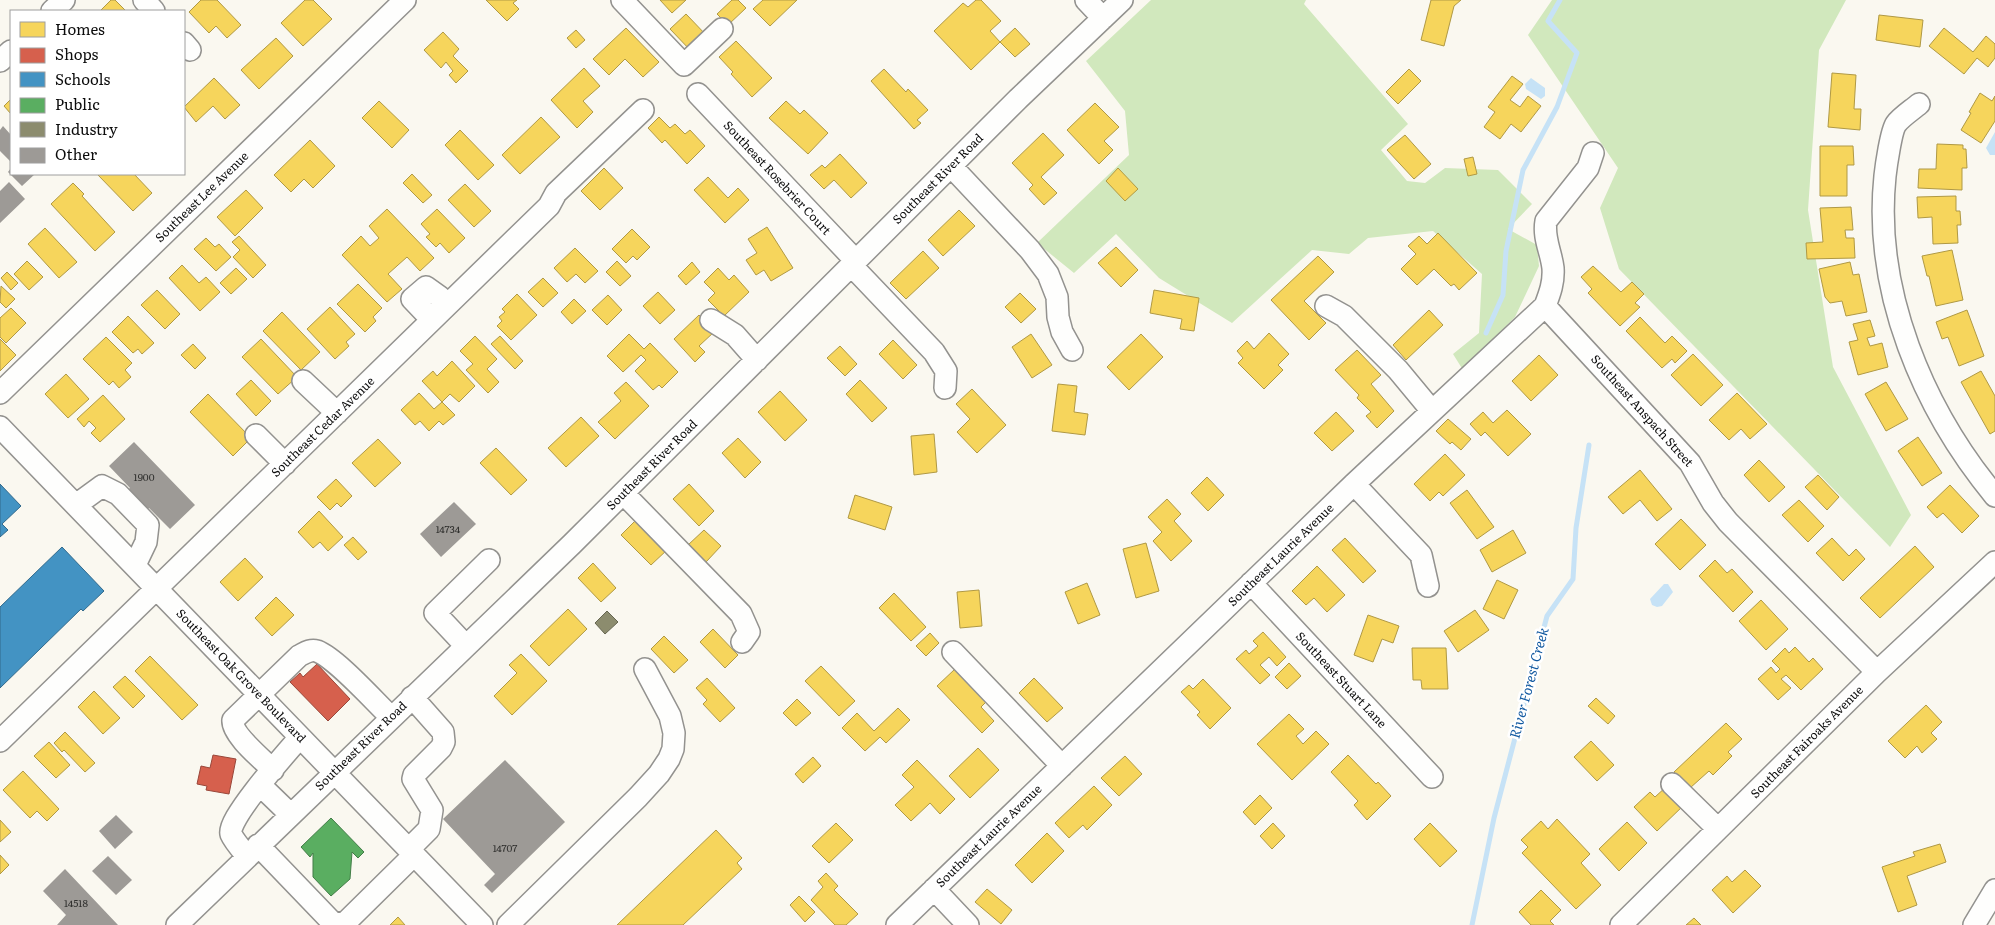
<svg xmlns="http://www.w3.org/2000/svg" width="1995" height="925" font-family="Literata,serif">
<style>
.forest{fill:#d1e8bd}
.water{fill:#c6e2f6}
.homes{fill:#f6d55c;stroke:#b09944}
.shops{fill:#d6604d;stroke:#99473a}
.schools{fill:#4393c3;stroke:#326a8c}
.public{fill:#5aae61;stroke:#437d48}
.industry{fill:#8c8c6e;stroke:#666651}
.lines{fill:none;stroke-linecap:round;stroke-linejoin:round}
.stream{stroke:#c6e2f6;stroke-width:5}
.building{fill:#9d9a96}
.minor-casing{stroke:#93928f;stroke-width:24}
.minor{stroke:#fefefd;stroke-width:21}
.labels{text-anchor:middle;stroke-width:5;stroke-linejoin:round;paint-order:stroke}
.number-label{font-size:10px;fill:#30302e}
.street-label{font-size:12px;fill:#0c0c0c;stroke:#fff}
.water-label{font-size:14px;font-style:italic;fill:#135aa1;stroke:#fff}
</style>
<rect width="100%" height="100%" fill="#faf8f0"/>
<!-- forest -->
<path class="forest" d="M1151,0H1306L1304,4L1408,124L1381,150L1407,181L1425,183L1445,168L1498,170L1532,204L1508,229L1537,245L1539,266L1515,317L1463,370L1453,354L1479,333L1482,274L1433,231L1368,238L1349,254L1312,250L1232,323L1159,278L1116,234L1074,273L1037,243L1129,155L1125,111L1086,61Z
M1552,0H1846L1819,50L1808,210L1833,367L1911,515L1890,547L1619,269L1600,208L1618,168L1528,35Z"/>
<!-- water -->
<path class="water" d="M1531,78L1545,88V96L1541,99L1526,89L1525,84Z
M1995,132V155H1990L1986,148Z
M1664,584H1668L1673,592L1662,606L1657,607L1652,605L1650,599Z"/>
<!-- homes -->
<path class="homes" d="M111,0H115L126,11H100Z
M201,0H217L241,25L227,38L216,26L209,33L189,12Z
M305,0H313L332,19L303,46L281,23Z
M486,0H517L513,3L519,9L507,21Z
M660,0H686L672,13Z
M732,0H738L746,8L728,25L717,14Z
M763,0H797L770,26L753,9Z
M976,0H981L1001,21L990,31L1000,42L971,70L934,31L963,3L968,7Z
M1431,0H1461L1454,6L1444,46L1421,40Z
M686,14L708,37L692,52L670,29Z
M1879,15L1923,20L1920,47L1876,40Z
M626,28L659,62L643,77L625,59L609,75L593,59Z
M1015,28L1030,44L1015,57L1000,42Z
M1944,28L1973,52L1986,36L1995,44V58L1988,67L1977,58L1964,74L1929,46Z
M576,30L585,40L576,48L567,38Z
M443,32L459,49L453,56L468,71L456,83L449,75L453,71L446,62L441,68L424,50Z
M276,38L293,56L259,89L241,70Z
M736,41L772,78L752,97L731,74L733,72L719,57Z
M584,68L600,86L583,101L593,112L577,128L551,100Z
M884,69L906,92L908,89L928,110L917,120L921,123L914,129L871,81Z
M1409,69L1421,81L1398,104L1386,92Z
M1832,73L1856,75L1854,109H1861L1860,130L1828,127Z
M1512,76L1523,84L1510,100L1520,107L1528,96L1541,106L1521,132L1511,124L1500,139L1484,127L1495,112L1488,107Z
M214,78L240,105L225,119L213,106L196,122L184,107Z
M1980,93L1992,101L1995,96V121L1981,143L1961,130L1971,113L1969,112Z
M11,99V114L4,106Z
M379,101L409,130L392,148L362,118Z
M786,101L800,114L804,110L828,133L808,154L769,118Z
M1095,103L1119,127L1104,141L1113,150L1099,164L1067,130Z
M541,117L560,137L520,174L502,155Z
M659,117L670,128L675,124L685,134L690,130L705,146L687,164L665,140L662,143L648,128Z
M460,130L494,165L478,180L445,145Z
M1043,133L1064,155L1041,177L1057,193L1044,205L1029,189L1033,185L1012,163Z
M1405,135L1431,164L1414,179L1387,150Z
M310,140L335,166L313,188L304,179L291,192L274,175Z
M1937,144L1963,145V149H1966L1967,168H1962V190L1918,188L1919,169H1936Z
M1820,146H1853L1854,165H1847V196H1820Z
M840,154L867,183L851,198L834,180L824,189L810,175L822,165L825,168Z
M1473,157L1477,174L1468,176L1464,159Z
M604,168L623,188L600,210L581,191Z
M1118,168L1138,189L1125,201L1106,181Z
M97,174H134L152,193L133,211Z
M412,174L432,195L423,203L403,183Z
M708,177L728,198L738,188L749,200L725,223L694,190Z
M73,183L84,194L82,196L115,232L95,251L51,204Z
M465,184L491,211L474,227L448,200Z
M246,190L263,208L235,236L217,217Z
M1956,196V211H1960L1961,225H1957L1958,243L1933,244L1932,217L1918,218L1917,197Z
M1851,207L1853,230H1845L1846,238H1854L1855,258L1807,259L1806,243L1823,242L1820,208Z
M387,209L434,258L420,271L407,257L388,274L402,289L387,302L342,255L361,236L370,246L379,238L369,226Z
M437,209L465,238L449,253L440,243L436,247L426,237L430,234L421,224Z
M959,210L975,226L943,256L928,240Z
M767,227L793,268L771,281L764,270L756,275L746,260L757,253L748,239Z
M45,228L77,262L59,278L28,244Z
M632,229L650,247L637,260L633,256L626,263L612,249Z
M1438,233L1477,273L1459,290L1454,284L1451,286L1434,269L1417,285L1401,269L1416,254L1408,246L1419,236L1427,244Z
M239,236L266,265L253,278L233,257L240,250L232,242Z
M206,238L215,247L219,244L231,257L216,271L194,249Z
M1116,247L1138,270L1121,287L1098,263Z
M575,248L598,271L585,283L576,274L567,282L554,268Z
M1952,250L1963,300L1936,306L1929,276H1927L1922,256Z
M923,251L939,268L906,299L890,283Z
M1318,256L1334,272L1304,301L1326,323L1309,340L1271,300Z
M27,261L43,277L29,290L14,274Z
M617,261L631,276L620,286L606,272Z
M692,262L700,272L686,285L678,276Z
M1850,262L1853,275L1859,274L1867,312L1846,316L1842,301L1830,303L1825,297L1819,269Z
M182,265L199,283L206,277L220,292L200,311L169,278Z
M1593,266L1621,292L1632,282L1644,294L1635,303L1640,307L1620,326L1588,293L1592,289L1581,277Z
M236,268L247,279L231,294L220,283Z
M718,268L729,280L734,275L749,292L724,316L708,300L715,293L704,282Z
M7,272L18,283L11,290L1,278Z
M543,278L558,293L543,307L528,292Z
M358,284L382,308L373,317L376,321L365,332L337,304Z
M1,286L15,299L6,308L0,302Z
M157,290L180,314L165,329L141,305Z
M1154,290L1199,298L1194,331L1180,329L1182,319L1150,313Z
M658,292L675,310L660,324L643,306Z
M1020,293L1036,309L1021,323L1005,307Z
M517,294L537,315L511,340L497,326L502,321L499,317L505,312L502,309Z
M608,295L622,310L607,325L592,310Z
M574,299L586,311L572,324L561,312Z
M330,307L355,334L346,342L349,346L335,359L307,329Z
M11,308L26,323L6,343L0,337V318Z
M1429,310L1443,325L1406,360L1393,345Z
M1967,310L1984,356L1959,366L1948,337L1942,339L1936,322Z
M282,312L320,352L301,370L263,331Z
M699,315L714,332L699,346L705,352L695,362L674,339Z
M128,316L154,343L142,354L138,349L133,353L112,332Z
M1640,317L1665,343L1672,336L1687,351L1675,363L1672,359L1662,368L1626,331Z
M1870,320L1875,336L1867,338L1870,346L1882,343L1888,367L1858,375L1849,342L1858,340L1853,324Z
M1269,333L1289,354L1278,365L1283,370L1264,389L1238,363L1243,358L1237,351L1247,341L1254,349Z
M629,334L644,349L650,343L678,372L662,388L659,385L653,390L635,371L646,360L641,355L623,372L607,356Z
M1031,334L1052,365L1032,378L1012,347Z
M1141,334L1163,357L1129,390L1107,367Z
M475,336L497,359L487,369L499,382L488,393L466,370L473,364L460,351Z
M500,336L523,361L515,369L491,344Z
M106,337L132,363L125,370L131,377L119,388L113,381L109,385L83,359Z
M0,339L16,355L0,371Z
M261,339L297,377L278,394L242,357Z
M893,340L917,365L903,379L879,354Z
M193,344L206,358L195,369L181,355Z
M840,346L857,364L845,376L827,358Z
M1357,350L1381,375L1371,384L1394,411L1377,428L1366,416L1371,412L1357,398L1359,395L1335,370Z
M1693,354L1723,385L1701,406L1671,375Z
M1539,355L1558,375L1531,401L1512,381Z
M452,361L475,386L459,402L450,394L442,402L422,381L433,371L437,376Z
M1981,371L1995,396V431L1990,434L1961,382Z
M66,374L89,399L68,418L45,394Z
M251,380L271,401L256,416L236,394Z
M860,380L887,408L872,422L846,394Z
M626,382L649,406L615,439L598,422L621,401L614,393Z
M1886,382L1908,419L1886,431L1865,394Z
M1058,384L1077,386L1074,412L1088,414L1085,435L1052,431Z
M972,389L1006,425L977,453L957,432L970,419L956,404Z
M780,391L807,420L785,441L758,412Z
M419,393L434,409L442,402L455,415L443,425L439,421L429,431L420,421L415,425L401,410Z
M1737,393L1767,424L1750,439L1741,429L1729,440L1709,420Z
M208,394L251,438L233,456L190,412Z
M103,395L125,419L100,442L91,433L96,428L89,421L84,427L77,419Z
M1507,410L1531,434L1508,456L1485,432L1481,436L1470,424L1483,412L1493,423Z
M1336,412L1354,431L1332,451L1314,433Z
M581,417L599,436L566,467L548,448Z
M1448,419L1471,439L1461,450L1452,442L1450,444L1436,431Z
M934,434L937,472L914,475L911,436Z
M1918,437L1942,473L1922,486L1898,451Z
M738,438L761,462L745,478L722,453Z
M378,439L401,463L375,487L352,463Z
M496,448L527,480L511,495L480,463Z
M1445,454L1465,475L1443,496L1439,492L1430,501L1414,484Z
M1759,460L1785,487L1769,502L1744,475Z
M1640,470L1672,509L1657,521L1640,500L1623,514L1608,497Z
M1818,475L1839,497L1827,510L1805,487Z
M1207,477L1224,495L1208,511L1191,493Z
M336,479L352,496L341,507L337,503L330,510L317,497Z
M689,484L714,511L699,526L673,499Z
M1950,485L1979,516L1962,533L1943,513L1937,518L1927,507Z
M1467,490L1494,527L1477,539L1450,503Z
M855,495L892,507L885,530L848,518Z
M1167,499L1181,514L1174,521L1192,541L1171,561L1153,541L1162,532L1148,517Z
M1799,500L1824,526L1808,542L1782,515Z
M319,511L343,537L328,551L320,542L313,548L298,532Z
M638,518L668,549L651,565L621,535Z
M1681,519L1706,545L1680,570L1655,544Z
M704,530L721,546L706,562L688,545Z
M1513,530L1526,553L1492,572L1480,550Z
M353,537L367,552L358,560L344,545Z
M1345,538L1376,571L1363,583L1332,550Z
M1832,538L1849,556L1856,549L1865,559L1843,581L1816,553Z
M1146,543L1159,591L1136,598L1123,549Z
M1915,546L1934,567L1880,618L1860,598Z
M245,558L263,577L238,601L220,582Z
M1715,560L1727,573L1732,569L1753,592L1733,612L1699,576Z
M593,563L616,588L601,602L578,578Z
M1317,566L1345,595L1327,612L1314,598L1306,605L1292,591Z
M1497,580L1518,590L1504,619L1483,609Z
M1087,583L1100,615L1078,624L1065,592Z
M979,590L982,626L960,628L957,592Z
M894,593L926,627L911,641L879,608Z
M276,597L294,615L272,636L255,618Z
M1761,600L1788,629L1766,650L1739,621Z
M568,609L587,629L549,666L530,646Z
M1475,610L1489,630L1458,652L1444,631Z
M1368,615L1399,626L1393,643L1382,639L1373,662L1354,655Z
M713,629L738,655L725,668L700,642Z
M1263,632L1286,657L1277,666L1269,657L1260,665L1270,675L1260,684L1236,659L1246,650L1249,654L1258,646L1253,641Z
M930,633L939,643L926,656L916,646Z
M664,636L688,660L674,673L651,649Z
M1795,647L1809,662L1813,658L1823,669L1801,690L1786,675L1781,679L1791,688L1778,700L1758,679L1771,667L1776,673L1780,669L1772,661L1785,648L1789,653Z
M1412,648H1446L1448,689H1422L1421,680H1413Z
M521,654L547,681L512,715L494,696L517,673L509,665Z
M150,656L198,705L182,720L135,671Z
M1289,663L1301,676L1287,689L1275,677Z
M821,666L855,701L839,716L805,681Z
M955,669L986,702L981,707L994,721L982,733L937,686Z
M125,676L145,696L133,708L113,687Z
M707,678L735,708L720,722L703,704L707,700L696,688Z
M1034,678L1063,708L1047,722L1019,693Z
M1203,679L1231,708L1210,729L1197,715L1200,712L1181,692L1189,685L1193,689Z
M94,691L120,718L103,734L78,707Z
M1596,698L1615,716L1608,724L1588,706Z
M797,699L811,713L796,726L783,713Z
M1926,705L1942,722L1931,733L1937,739L1922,753L1917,746L1905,758L1888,741Z
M898,708L910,720L886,743L880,737L865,751L842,728L857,713L874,731Z
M1289,714L1304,729L1296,736L1303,744L1316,731L1329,744L1292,780L1257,744Z
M1726,723L1742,739L1728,752L1732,756L1713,775L1709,771L1690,788L1674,772Z
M65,732L95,763L85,772L64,750L62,752L54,743Z
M1591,741L1614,765L1597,781L1574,757Z
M49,742L70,765L56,778L34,756Z
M978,748L999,770L970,798L949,776Z
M1348,755L1376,784L1378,782L1391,796L1367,820L1354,805L1358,801L1331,772Z
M1125,756L1142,774L1119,796L1101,778Z
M813,757L821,766L803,783L795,774Z
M917,760L955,799L940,814L930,803L911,821L895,805L914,787L902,775Z
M23,771L59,809L47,821L37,811L30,818L3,790Z
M1094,786L1112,805L1087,830L1083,825L1069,838L1055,823Z
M1667,786L1684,805L1657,831L1634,807L1650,792L1655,797Z
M1260,795L1272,808L1255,825L1243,812Z
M1557,819L1590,854L1581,863L1601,885L1576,909L1522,853L1528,847L1521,840L1541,821L1548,829Z
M0,820L11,832L0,842Z
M1627,822L1647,843L1619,871L1599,849Z
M836,823L853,840L829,863L812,846Z
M1273,823L1285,836L1272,849L1260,836Z
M1430,823L1457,851L1440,867L1414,839Z
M716,830L742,858L737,863L742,869L683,925H617Z
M1047,833L1064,851L1032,883L1015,865Z
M1940,844L1946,862L1907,876L1917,905L1898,912L1882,867L1915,856L1913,852Z
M0,855L9,865L0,874Z
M1745,870L1761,886L1733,913L1712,890L1727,876L1732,882Z
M826,873L838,886L834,890L858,914L846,925H835L811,900L823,887L818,881Z
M987,889L1012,910L1001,924L975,902Z
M1541,890L1561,910L1550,921L1554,925H1531L1519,912Z
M799,896L815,912L805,922L790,905Z
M398,917L405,925H390Z
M1694,918L1701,925H1686Z"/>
<!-- shops -->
<path class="shops" d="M317,664L350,699L328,721L290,682L300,673L303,677Z
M213,755L236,759L229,794L206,790L207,786L197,784L201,766L210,768Z"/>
<!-- schools -->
<path class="schools" d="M0,484L21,506L2,524L8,530L0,537Z
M62,547L104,591L83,611L81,609L0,688V607Z"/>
<!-- public -->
<path class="public" d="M331,818L364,852L358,858L352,852L350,879L331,896L313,877V853L310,857L301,847Z"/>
<!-- industry -->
<path class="industry" d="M607,611L618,622L605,634L595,623Z"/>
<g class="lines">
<!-- stream -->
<path class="stream" d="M1486,333L1503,295L1506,251L1523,170L1557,107L1577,53L1548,21L1560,0
M1472,925L1494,818L1547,616L1573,579L1576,528L1589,445"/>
</g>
<!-- building -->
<path class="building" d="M3,126L11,135V162L0,151V130Z
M11,168V174H35L22,186L8,172Z
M9,182L25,199L0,223V191Z
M134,442L195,505L170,529L149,508L143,515L123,494L130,488L109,466Z
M454,502L476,524L441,557L420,534Z
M505,760L565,822L492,893L484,885L495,874L443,819Z
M116,815L133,832L115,849L99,831Z
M108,856L132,880L116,895L92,871Z
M65,869L118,925H57L66,915L43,891Z"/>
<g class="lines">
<!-- minor casing -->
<g class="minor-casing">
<path id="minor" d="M144,0L154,11
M622,0L684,65L722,29
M1086,0L1103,18
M52,11L64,0
M184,43L190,50
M0,61L11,51
M698,94L856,261
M1919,104C1912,110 1901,117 1896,124C1891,131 1886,167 1885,176C1873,291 1923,409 1995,496
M951,166L1030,250L1048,274L1057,297L1058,317L1062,332L1072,350
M851,265L934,352L946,371L945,388
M1326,306L1344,316L1398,370L1432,411
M1545,306L1690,463L1713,503L1728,522L1877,672
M432,320L412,299L426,287L440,297L444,308
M711,320L735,335L757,360
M303,381L337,413
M0,393L405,0
M0,427L482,925
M256,435L285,464
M1354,484L1421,555L1428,586
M623,493L741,614L749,632L742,642
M76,505L102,486L118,494L148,525L146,542L135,565
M1251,583L1432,777
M466,646L435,613L489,560
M953,652L1062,766
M0,741L549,206L556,193L643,110
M273,770C263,760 231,734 233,720L299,656C305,653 310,649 317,651C337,659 374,701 391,717
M1672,784L1718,829
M260,785L290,814
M258,845L331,921L339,924L347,921L414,855
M409,849L429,829L432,810L413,779L414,775L441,748L444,742L443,732L412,697
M247,856C242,850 234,841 231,834C226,820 288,751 300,737
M934,889L968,925
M177,925L572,544L1018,99L1122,0
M508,925L638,797L659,774L669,759L673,749L674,733L670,716L645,669
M897,925L1354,484L1545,306C1550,293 1554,282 1553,268C1551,251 1543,238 1546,221L1588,168L1593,153
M1621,925L1877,672L1995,562
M1974,925L1995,890"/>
</g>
<!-- minor -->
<use href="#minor" class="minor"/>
</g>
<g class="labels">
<!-- number labels -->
<g class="number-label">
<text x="144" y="481">1900</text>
<text x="448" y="533">14734</text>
<text x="505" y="852">14707</text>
<text x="76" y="907">14518</text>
</g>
<!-- street labels -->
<g class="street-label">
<text transform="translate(777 178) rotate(47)" y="4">Southeast Rosebrier Court</text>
<text transform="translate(938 179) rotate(-45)" y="4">Southeast River Road</text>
<text transform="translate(202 197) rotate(-44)" y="4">Southeast Lee Avenue</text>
<text transform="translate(1642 411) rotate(48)" y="4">Southeast Anspach Street</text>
<text transform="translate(323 427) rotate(-44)" y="4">Southeast Cedar Avenue</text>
<text transform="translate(652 465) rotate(-45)" y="4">Southeast River Road</text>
<text transform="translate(1281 555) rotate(-44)" y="4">Southeast Laurie Avenue</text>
<text transform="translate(241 676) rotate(46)" y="4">Southeast Oak Grove Boulevard</text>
<text transform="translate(1341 680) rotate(47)" y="4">Southeast Stuart Lane</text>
<text transform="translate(1807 742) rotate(-45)" y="4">Southeast Fairoaks Avenue</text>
<text transform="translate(361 746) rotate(-44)" y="4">Southeast River Road</text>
<text transform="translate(989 836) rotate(-44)" y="4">Southeast Laurie Avenue</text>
</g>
<!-- water labels -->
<g class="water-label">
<text transform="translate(1529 683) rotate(-75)" y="5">River Forest Creek</text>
</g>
</g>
<!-- legend -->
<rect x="10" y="10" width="175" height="165" fill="#ffffff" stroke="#9e9e9e"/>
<rect x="20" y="22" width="25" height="15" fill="#f6d55c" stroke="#9e9e9e"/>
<text x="55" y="35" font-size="15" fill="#0c0c0c">Homes</text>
<rect x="20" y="48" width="25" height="15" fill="#d6604d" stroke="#9e9e9e"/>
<text x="55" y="60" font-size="15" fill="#0c0c0c">Shops</text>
<rect x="20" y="72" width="25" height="15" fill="#4393c3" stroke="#9e9e9e"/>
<text x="55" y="85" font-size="15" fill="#0c0c0c">Schools</text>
<rect x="20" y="98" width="25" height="15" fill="#5aae61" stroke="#9e9e9e"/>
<text x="55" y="110" font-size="15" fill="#0c0c0c">Public</text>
<rect x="20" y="122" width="25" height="15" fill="#8c8c6e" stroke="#9e9e9e"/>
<text x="55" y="135" font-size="15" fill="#0c0c0c">Industry</text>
<rect x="20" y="148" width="25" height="15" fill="#9d9a96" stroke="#9e9e9e"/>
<text x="55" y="160" font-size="15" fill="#0c0c0c">Other</text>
</svg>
